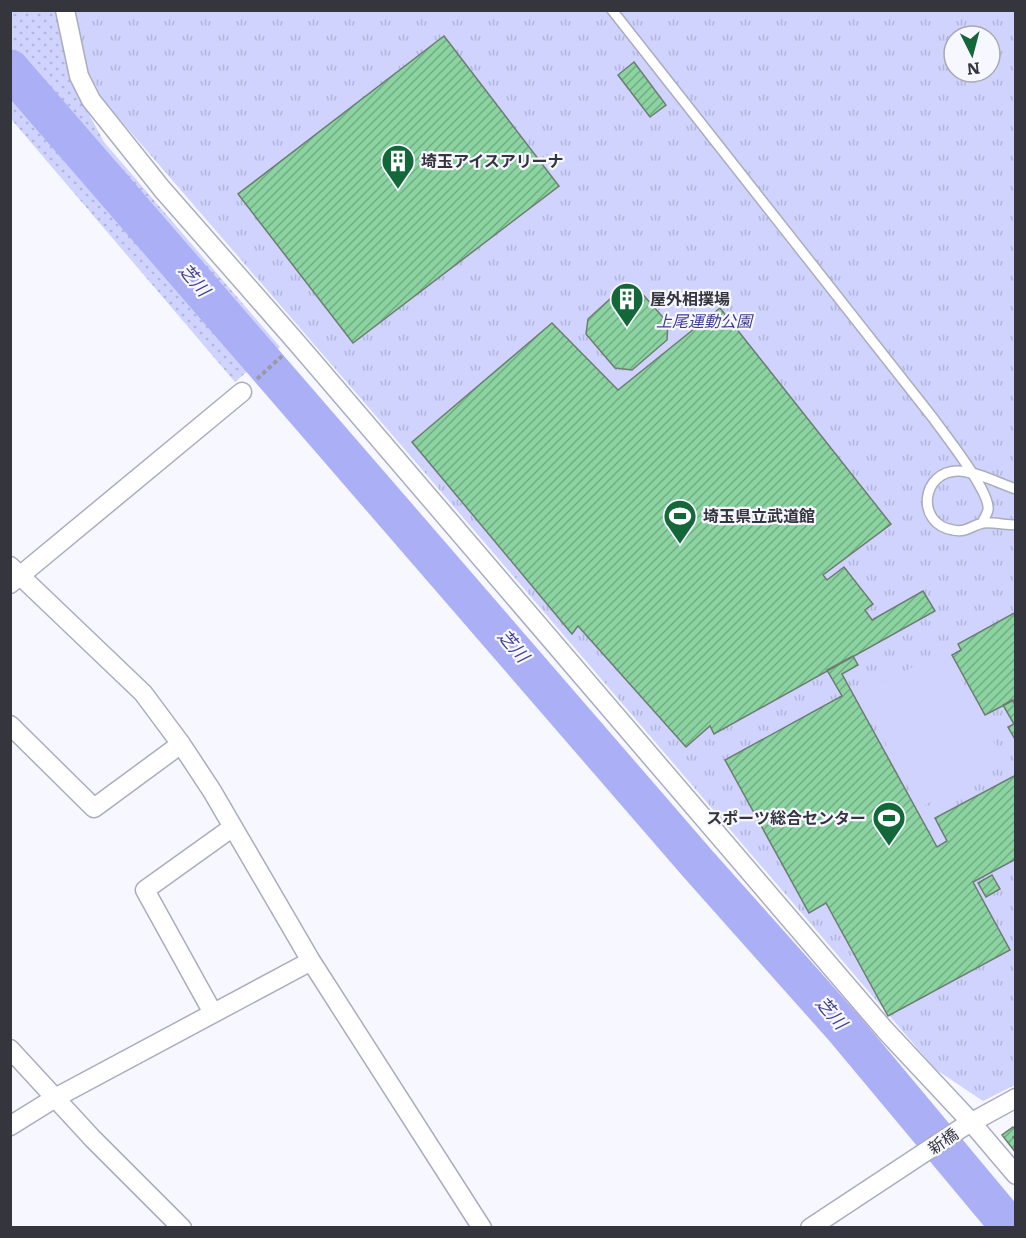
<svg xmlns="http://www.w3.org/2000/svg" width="1026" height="1238" font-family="Literata,'Noto Sans JP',serif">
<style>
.grass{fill:url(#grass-dots)}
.park{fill:url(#park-tufts);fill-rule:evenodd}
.pitch{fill:#cfd3fd}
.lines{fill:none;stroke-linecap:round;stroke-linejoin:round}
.river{stroke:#abaff6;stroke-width:39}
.building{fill:url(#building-hatch);stroke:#6d7d71;stroke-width:1.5}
.lane-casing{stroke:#abadbf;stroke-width:12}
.street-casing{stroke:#abadbf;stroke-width:21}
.path{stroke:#999aa2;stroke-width:4;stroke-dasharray:4.5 3;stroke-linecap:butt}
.lane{stroke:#fff;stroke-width:9}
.street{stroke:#fff;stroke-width:18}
.labels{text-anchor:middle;stroke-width:4.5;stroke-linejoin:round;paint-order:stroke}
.poi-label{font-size:16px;font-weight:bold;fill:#34353d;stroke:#f6f7ff;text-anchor:start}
.park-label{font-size:16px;font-style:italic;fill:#403d8e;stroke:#f6f7ff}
.street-label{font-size:16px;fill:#34353d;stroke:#f6f7ff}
.water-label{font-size:18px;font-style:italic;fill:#413e90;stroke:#f6f7ff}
</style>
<defs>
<pattern id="grass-dots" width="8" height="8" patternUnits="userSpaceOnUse" patternTransform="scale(1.5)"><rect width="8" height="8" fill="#cfd3fd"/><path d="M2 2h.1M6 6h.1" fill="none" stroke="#b2b6da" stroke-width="1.8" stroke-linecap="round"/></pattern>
<pattern id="park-tufts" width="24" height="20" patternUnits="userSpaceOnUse" patternTransform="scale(1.5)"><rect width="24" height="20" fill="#cfd3fd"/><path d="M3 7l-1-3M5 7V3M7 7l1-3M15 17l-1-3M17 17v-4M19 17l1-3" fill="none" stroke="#b2b6da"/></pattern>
<pattern id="building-hatch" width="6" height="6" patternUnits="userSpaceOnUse" patternTransform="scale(1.5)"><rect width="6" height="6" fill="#8bd3a0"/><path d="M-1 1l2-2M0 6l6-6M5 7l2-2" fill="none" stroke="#72ac84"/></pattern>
</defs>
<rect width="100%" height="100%" fill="#f6f7ff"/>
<!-- grass -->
<path class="grass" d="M10,11H55L63,31L73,84L104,142L280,347L267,359L11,61Z
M10,74L259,361L235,382L11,119Z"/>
<!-- park -->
<path class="park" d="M74,11H1015V1085L983,1101L935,1069L401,445L103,100L85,65ZM954,36H990V72H954Z"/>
<!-- pitch -->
<path class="pitch" d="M946,650L1005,764L919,808L860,694Z"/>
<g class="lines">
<!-- river -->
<path class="river" d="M10,69L698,864L844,1028L1011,1228"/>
</g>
<!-- building -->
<path class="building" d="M444,36L559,186L353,343L238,194Z
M634,62L666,105L650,117L618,75Z
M622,288L638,289L668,323L667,340L632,370L615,368L586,334L588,319Z
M720,308L891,524L823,575L827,580L844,567L873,604L865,610L872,620L923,591L935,611L714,734L710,726L686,747L578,626L572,634L412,442L552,323L618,390Z
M1016,612V699L985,715L952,655L961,650L958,644Z
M853,656L858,665L842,674L937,847L947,841L935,818L1016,775V859L973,882L1010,950L888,1016L826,903L809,913L725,760L842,696L827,670Z
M1012,700L1016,706V741L1008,727L1014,724L1003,705Z
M992,875L1000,889L986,897L978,883Z
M1013,1127L1016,1130V1135L1013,1137L1016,1140V1153L1002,1135Z"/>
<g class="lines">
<!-- lane casing -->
<g class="lane-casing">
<path id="lane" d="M612,10L933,418C945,435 991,492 988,510C987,514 984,519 982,523
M1016,489C998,483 978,472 959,471C921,470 915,524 953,530C967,533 972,525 983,523C993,522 1005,525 1016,525"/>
</g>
<!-- street casing -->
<g class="street-casing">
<path id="street" d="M65,10L79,76L91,100L162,189L297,343L885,1030L971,1122L1016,1175
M10,566L143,693L181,744L212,791L311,961L482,1228
M10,584L242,392
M10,725L94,808L181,744
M213,1013L145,890L233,827
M10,1049L93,1139L182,1228
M10,1126L55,1098L311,961
M810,1228L963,1127L1016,1098"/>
</g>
<!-- path -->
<path class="path" d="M257,379L282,356"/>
<!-- lane -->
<use href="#lane" class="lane"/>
<!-- street -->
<use href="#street" class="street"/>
</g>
<!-- icons -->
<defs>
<g id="building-pin" transform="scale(1.725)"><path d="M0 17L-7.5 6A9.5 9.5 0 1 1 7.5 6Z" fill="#136738" stroke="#f6f7ff"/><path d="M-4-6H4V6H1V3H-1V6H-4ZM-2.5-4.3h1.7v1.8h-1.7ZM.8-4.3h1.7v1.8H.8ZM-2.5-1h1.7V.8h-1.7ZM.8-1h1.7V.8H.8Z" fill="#fff"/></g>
<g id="stadium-pin" transform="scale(1.725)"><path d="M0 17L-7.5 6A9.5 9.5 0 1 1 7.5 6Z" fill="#136738" stroke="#f6f7ff"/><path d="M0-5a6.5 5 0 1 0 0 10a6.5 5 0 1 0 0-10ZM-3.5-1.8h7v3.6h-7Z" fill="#fff"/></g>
</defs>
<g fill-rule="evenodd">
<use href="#building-pin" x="398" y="161"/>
<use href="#building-pin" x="627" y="299"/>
<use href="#stadium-pin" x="680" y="516"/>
<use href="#stadium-pin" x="889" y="818"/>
</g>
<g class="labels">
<!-- poi labels -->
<g class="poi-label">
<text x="421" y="167">埼玉アイスアリーナ</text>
<text x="650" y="305">屋外相撲場</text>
<text x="703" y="522">埼玉県立武道館</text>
<text x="866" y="824" text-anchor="end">スポーツ総合センター</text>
</g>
<!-- park labels -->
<g class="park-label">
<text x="704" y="327">上尾運動公園</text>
</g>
<!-- street labels -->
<g class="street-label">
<text transform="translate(943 1141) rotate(-35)" y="6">新橋</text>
</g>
<!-- water labels -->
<g class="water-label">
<text transform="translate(194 280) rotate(49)" y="6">芝川</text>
<text transform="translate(513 646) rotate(49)" y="6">芝川</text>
<text transform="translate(831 1013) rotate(49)" y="6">芝川</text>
</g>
</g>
<!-- border -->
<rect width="1026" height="1238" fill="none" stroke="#34353d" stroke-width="24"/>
<!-- north arrow -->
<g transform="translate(972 54) rotate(174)"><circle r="28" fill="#f6f7ff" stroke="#a8a9b1" stroke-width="1.5"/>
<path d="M0-4.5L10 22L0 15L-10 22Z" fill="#136738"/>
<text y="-9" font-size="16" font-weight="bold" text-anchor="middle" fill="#34353d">N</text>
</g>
</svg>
